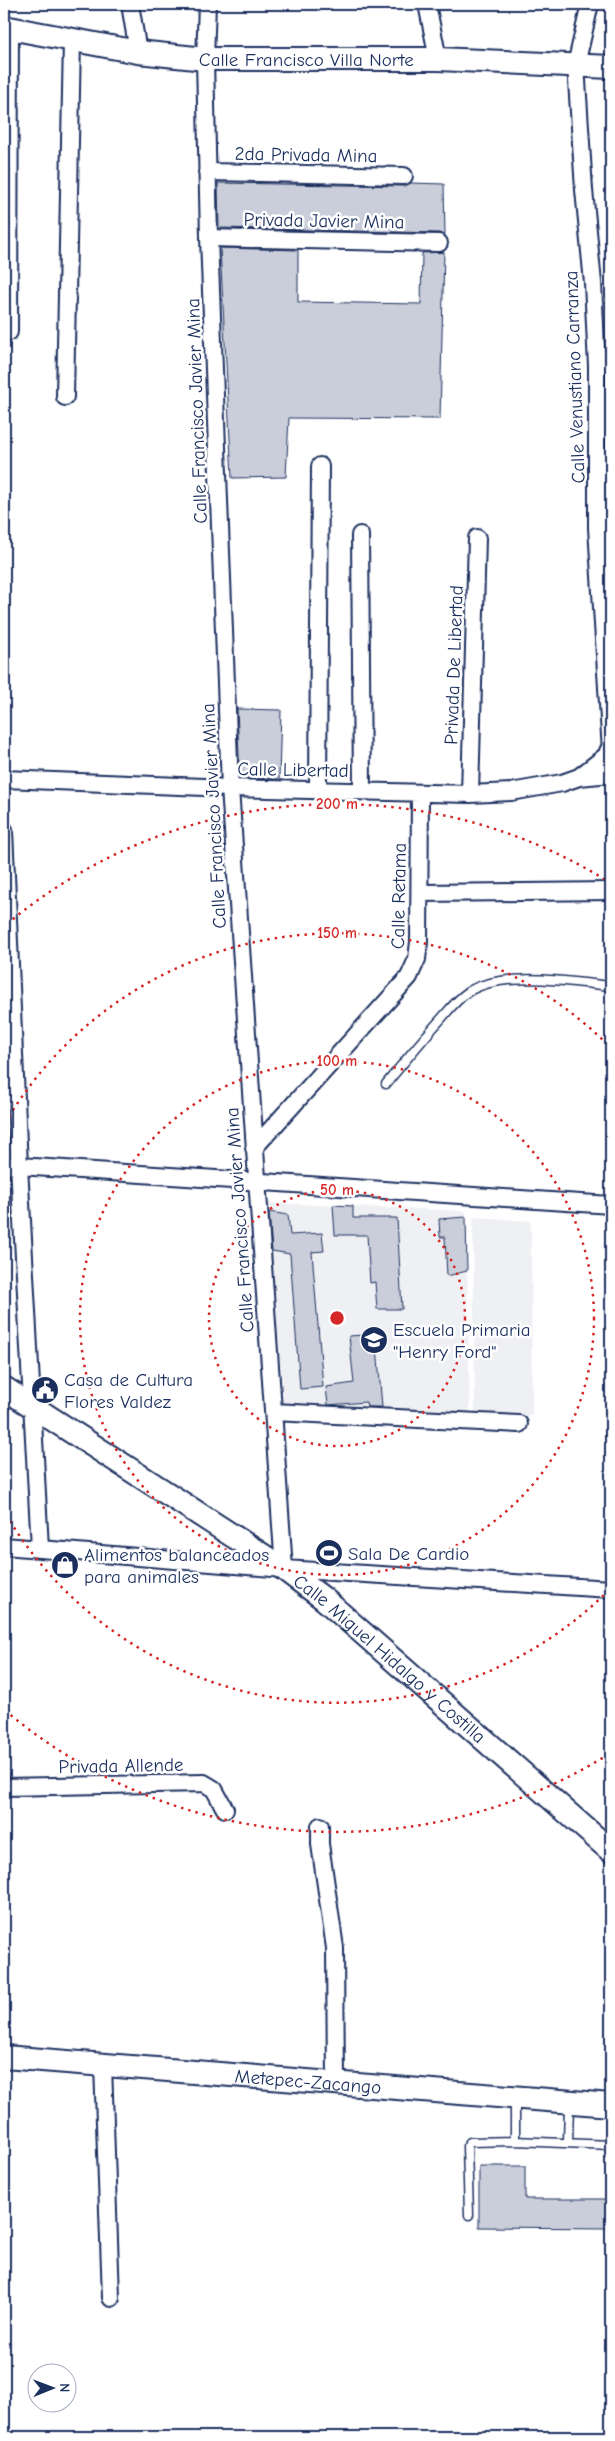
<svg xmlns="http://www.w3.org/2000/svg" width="615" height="2441" font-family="'Comic Neue',sans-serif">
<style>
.built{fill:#eff0f4}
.building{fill:#caceda;stroke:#1b2f5e}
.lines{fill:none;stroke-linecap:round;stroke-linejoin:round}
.lane-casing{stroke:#1b2f5e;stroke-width:11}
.street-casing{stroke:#1b2f5e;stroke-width:20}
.secondary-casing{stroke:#1b2f5e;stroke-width:26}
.lane{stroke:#fff;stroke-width:8}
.street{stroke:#fff;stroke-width:16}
.secondary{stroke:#fff;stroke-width:22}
.ring{fill:none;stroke:#d62828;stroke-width:2.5;stroke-dasharray:2.5 5}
.labels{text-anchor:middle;stroke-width:5;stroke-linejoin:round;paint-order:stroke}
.street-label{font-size:19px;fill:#1b2f5e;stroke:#fff}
.poi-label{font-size:19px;fill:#1b2f5e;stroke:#fff;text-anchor:start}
.centre{fill:#d62828;stroke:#fff;stroke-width:2.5}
.ring-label{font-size:15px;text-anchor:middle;font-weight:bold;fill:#d62828;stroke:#fff;stroke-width:5;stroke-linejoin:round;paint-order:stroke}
</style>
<rect width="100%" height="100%" fill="#fff"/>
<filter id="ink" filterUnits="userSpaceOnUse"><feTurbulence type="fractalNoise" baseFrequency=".02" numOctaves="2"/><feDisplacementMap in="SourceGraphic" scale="10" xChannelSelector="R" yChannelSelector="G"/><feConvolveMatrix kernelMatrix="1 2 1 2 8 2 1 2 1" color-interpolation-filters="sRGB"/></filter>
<g filter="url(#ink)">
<!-- built -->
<path class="built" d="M267,1203L466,1211L470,1414L284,1409Z
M473,1217L531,1221L532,1416H475Z"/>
<!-- building -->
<path class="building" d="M218,183L404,186L411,183L444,184L445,235L439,233L219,228Z
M220,248L298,250V302L421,304L422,253L444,252L440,419L289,418L286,477L232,478Z
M237,709L281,710L279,779L240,778Z
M333,1205L353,1206V1218H397L402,1309H377L375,1282L370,1283L367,1235H335Z
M269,1212L288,1215L290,1235L322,1233L324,1251L312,1252L323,1387L300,1389L290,1254L272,1251Z
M466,1217L467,1271L447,1276L445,1237H440L439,1219Z
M376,1334L382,1407H367L366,1402L328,1405L326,1387L354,1383L349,1336Z
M479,2166H525V2199H611V2228L479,2227Z"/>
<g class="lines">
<!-- lane casing -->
<g class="lane-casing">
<path id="lane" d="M386,1084C404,1062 422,1040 441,1019C449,1010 457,999 468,992C500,970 574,982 611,986
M515,2141V2100
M568,2142L569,2104
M469,2215L467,2146L470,2142L515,2141L611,2145"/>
</g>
<!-- street casing -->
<g class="street-casing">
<path id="street" d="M130,4L138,52
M207,4L205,59L209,238L230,788L284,1569
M427,4L438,59
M207,172L404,176
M209,238L439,243
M9,332L10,27
M65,397L72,40
M360,535L362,790
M579,777L611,752L597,528V366L593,283L584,190L576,65L590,4
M4,779L230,788L470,794L511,792L562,783L579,777L611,774
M318,790L320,466
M470,794L477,538
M4,830L19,1166L40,1548
M420,893L611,891
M254,1148L409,977L417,959L419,942L420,793
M4,1165L611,1205
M273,1412L519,1424
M4,1546L284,1569L611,1589
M4,1787L204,1783L214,1789L225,1809
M320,1826V1844L335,1948L336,2084
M103,2065L111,2298"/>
</g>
<!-- secondary casing -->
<g class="secondary-casing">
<g id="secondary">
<path id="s1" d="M4,27L138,52L205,59H438L611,67"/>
<path d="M611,752V754"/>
<path id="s2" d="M4,1388L284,1569L324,1599L611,1851"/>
<path id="s3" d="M4,2057L611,2105"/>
</g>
</g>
<!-- lane -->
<use href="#lane" class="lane"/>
<!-- street -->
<use href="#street" class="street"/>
<!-- secondary -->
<use href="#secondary" class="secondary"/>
</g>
</g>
<!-- distance rings -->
<g class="ring">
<circle cx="337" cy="1318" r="128"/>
<circle cx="337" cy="1318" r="257"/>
<path d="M609 1590A385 385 0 0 1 5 1513M5 1123A385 385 0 0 1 609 1046"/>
<path d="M609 1754A514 514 0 0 1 7 1712M7 924A514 514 0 0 1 609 882"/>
</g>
<!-- icons -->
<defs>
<g id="school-disc" transform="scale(1.4375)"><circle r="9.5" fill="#1b2f5e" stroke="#fff"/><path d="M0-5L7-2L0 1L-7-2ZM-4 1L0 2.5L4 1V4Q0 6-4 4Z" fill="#fff"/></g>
<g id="civic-disc" transform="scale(1.4375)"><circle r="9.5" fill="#1b2f5e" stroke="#fff"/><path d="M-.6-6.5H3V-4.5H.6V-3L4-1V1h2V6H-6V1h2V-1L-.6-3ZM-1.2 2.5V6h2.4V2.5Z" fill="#fff"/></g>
<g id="stadium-disc" transform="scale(1.4375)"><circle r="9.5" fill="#1b2f5e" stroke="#fff"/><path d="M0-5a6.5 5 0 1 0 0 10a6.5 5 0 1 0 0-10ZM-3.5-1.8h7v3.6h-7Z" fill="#fff"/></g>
<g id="shop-disc" transform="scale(1.4375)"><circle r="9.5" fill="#1b2f5e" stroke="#fff"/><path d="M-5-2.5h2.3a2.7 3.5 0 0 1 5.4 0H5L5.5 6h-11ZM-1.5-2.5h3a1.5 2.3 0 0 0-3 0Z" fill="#fff"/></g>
</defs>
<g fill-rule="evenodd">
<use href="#school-disc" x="374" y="1340"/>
<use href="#civic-disc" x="45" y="1390"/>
<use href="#stadium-disc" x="329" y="1553"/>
<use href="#shop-disc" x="65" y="1565"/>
</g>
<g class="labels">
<!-- street labels -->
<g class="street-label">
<text dy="7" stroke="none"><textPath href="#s1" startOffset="305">Calle Francisco Villa Norte</textPath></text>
<text transform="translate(306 154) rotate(1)" y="7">2da Privada Mina</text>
<text transform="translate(324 220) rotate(1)" y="7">Privada Javier Mina</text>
<text transform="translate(574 377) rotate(-92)" y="7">Calle Venustiano Carranza</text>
<text transform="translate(196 411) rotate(-92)" y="7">Calle Francisco Javier Mina</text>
<text transform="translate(453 665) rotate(-88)" y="7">Privada De Libertad</text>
<text transform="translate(293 769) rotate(1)" y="7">Calle Libertad</text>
<text transform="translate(213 816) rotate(-93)" y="7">Calle Francisco Javier Mina</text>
<text transform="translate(398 896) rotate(-89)" y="7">Calle Retama</text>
<text transform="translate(239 1220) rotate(-94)" y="7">Calle Francisco Javier Mina</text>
<text dy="7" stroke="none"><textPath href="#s2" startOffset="472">Calle Miguel Hidalgo y Costilla</textPath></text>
<text transform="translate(121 1765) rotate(-1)" y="7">Privada Allende</text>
<text dy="7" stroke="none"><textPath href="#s3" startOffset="305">Metepec-Zacango</textPath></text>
</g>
<!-- poi labels -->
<g class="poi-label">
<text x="393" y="1336">Escuela Primaria<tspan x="393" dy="22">"Henry Ford"</tspan></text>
<text x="64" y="1386">Casa de Cultura<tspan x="64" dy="22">Flores Valdez</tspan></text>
<text x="348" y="1560">Sala De Cardio</text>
<text x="84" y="1561">Alimentos balanceados<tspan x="84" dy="22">para animales</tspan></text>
</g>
</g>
<circle cx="337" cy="1318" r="8" class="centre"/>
<g class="ring-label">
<text x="337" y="809">200 m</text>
<text x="337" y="938">150 m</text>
<text x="337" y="1066">100 m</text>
<text x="337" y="1195">50 m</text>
</g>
<!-- margin -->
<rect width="615" height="2441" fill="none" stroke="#fff" stroke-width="20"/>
<rect x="10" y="10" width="595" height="2421" fill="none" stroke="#1b2f5e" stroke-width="2" filter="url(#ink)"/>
<!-- north arrow -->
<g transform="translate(52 2388) rotate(89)"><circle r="24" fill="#ffffff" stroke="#a4acbf"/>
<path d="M0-4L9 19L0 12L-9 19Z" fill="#1b2f5e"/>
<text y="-8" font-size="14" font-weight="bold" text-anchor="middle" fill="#1b2f5e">N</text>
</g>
</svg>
